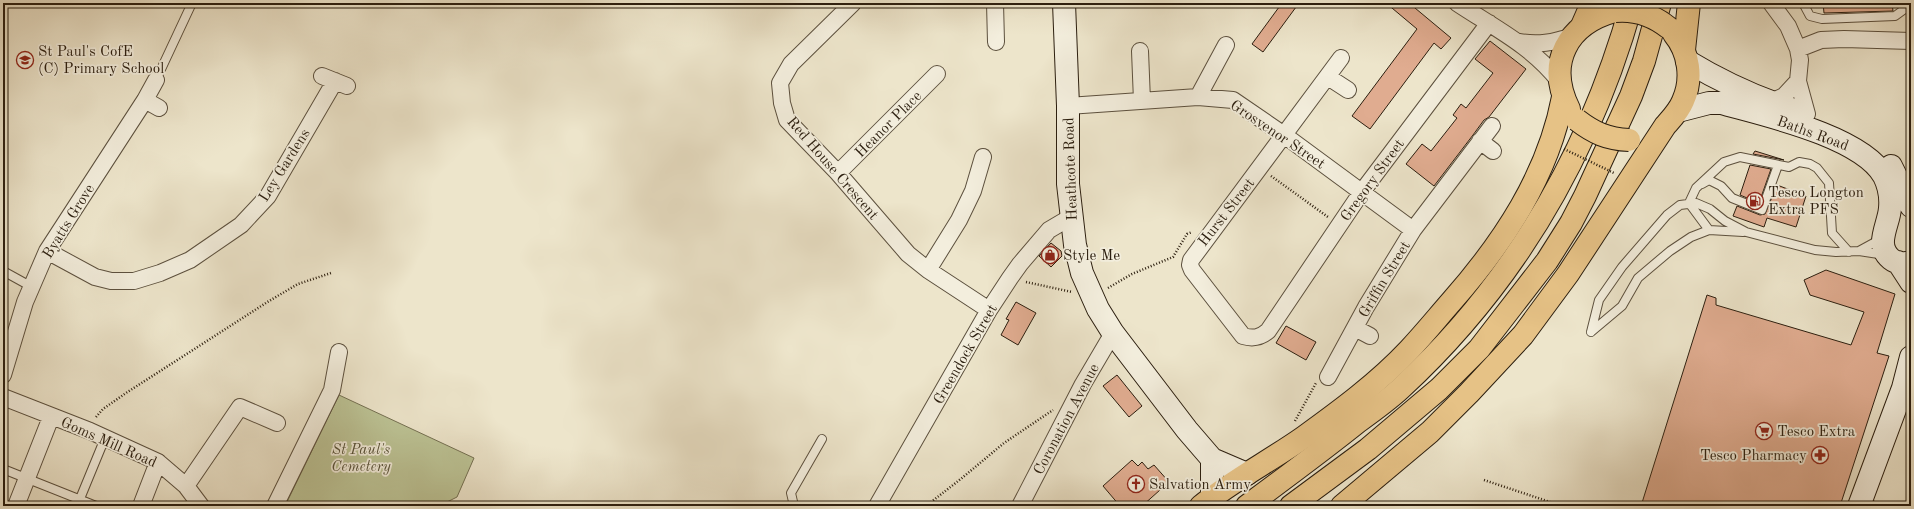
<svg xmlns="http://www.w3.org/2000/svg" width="1914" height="509" font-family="'Old Standard TT',serif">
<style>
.green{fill:#bcc395;stroke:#747052}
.building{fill:#e0ac90;stroke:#2b1e0f}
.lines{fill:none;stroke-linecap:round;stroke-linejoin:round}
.lane-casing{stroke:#5c503e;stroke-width:10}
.street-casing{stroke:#5c503e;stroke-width:18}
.secondary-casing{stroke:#2b1e0f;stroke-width:24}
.primary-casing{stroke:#2b1e0f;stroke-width:24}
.highway-casing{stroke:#2b1e0f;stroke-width:24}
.path{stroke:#2b1e0f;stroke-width:2.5;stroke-dasharray:1 2;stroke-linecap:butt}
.lane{stroke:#f3eedd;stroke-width:8}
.street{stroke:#f3eedd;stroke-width:16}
.secondary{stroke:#f3eedd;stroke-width:22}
.primary{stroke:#e6c286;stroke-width:22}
.highway{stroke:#e6c286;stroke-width:22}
.primary-bridge-casing{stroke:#2b1e0f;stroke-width:24;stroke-linecap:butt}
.path-bridge{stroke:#2b1e0f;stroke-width:2.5;stroke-dasharray:1 2;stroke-linecap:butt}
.primary-bridge{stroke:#e6c286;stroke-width:22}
.labels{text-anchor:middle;stroke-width:3.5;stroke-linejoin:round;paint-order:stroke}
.poi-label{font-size:15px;fill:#2b1e0f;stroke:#f3eedd;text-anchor:start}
.street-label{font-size:15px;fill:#2b1e0f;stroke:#f3eedd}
.park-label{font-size:15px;font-style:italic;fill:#565037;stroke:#f3eedd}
</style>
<rect width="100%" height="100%" fill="#ede5cb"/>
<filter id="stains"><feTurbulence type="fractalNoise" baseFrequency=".005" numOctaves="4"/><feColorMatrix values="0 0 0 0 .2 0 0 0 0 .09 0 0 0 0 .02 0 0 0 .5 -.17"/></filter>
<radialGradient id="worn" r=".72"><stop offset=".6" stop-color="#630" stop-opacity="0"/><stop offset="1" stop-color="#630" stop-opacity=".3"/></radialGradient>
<!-- green -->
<path class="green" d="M339,395L474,458L457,497L439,506H285Z"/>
<!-- building -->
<path class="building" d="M1282,3H1299L1263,52L1252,44Z
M1386,3H1409L1451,38L1441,49L1434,43L1370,129L1352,116L1417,29Z
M1823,3H1892L1893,11L1824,13Z
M1490,41L1526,69L1489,117L1484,120L1473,135L1434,186L1406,164L1422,144L1431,151L1457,118L1453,115L1461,104L1466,108L1493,73L1475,59Z
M1755,151L1784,160L1753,154Z
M1750,165L1771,169L1759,203L1740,195Z
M1777,185L1806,196L1796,227L1767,218L1764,227L1733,216L1737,206L1760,215L1765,214Z
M1051,243L1061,251L1062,256L1051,267L1039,256Z
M1826,270L1895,294L1877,353L1889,356L1840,506H1641L1707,295L1716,298V305L1851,345L1864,312L1810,295L1804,280Z
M1016,302L1036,313L1018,345L1001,335L1009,320L1006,319Z
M1286,326L1316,342L1306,360L1276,343Z
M1117,375L1142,406L1129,417L1103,386Z
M1132,460L1138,466L1142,462L1148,469L1154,465L1169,482L1142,506H1120L1103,486Z"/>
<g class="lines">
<!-- lane casing -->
<g class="lane-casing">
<path id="lane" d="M1803,3L1810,16L1822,19L1895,16L1906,8L1909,3
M156,80L192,3
M1702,184L1709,180L1721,186L1732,198L1762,210L1778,165
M1709,230L1689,203L1696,188L1724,162L1740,157L1789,167L1799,162L1810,164L1817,168L1829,183L1832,233L1849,252
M1859,251L1881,239
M3,271L32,287
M1591,332L1599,300L1622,267L1667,215L1680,205L1696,203L1710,209L1725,221L1746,232L1815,250L1836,252L1859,251L1885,255
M1591,332L1622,306L1638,278L1670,251L1691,237L1709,230L1743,232
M3,469L96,506
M1861,502L1875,506
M77,506L105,438
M794,506L791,493L822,439"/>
</g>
<!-- street casing -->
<g class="street-casing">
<path id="street" d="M853,3L791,64L780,83L782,103L787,120L838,173L908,254L928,270L989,310
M995,3L996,42
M1457,3C1493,27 1532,46 1559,81
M1771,3L1788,26L1798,49L1800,60L1798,81L1807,114
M1519,42C1538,45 1553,43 1572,36
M1798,49L1821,40L1844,39L1911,41
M1140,51L1142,101
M1341,58L1191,260L1190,265L1192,270L1243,336C1253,339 1260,338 1268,331L1361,193L1489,23
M322,76L347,86
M1328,77L1348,90
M1198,97L1226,45
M145,100L159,108
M1771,102L1784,96L1798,81
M1068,106L1198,97L1233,100L1284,135L1413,230
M1480,141L1493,151
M838,173L937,74
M47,251L95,277L111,281H134L160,273L190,260L241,225L268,196L335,81
M928,270L959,220L973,191L983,157
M1355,328L1370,336
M3,375L25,302L47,251L145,100L156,80
M1328,377L1366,307L1413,230L1492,126
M3,397L90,431L158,462L186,486L201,506
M186,486L240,407L277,423
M16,506L51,417
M141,506L158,462
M275,506L332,390L339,352
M877,506L989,310L1010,278L1020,264L1049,230L1071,217
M1020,506L1083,384L1113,333"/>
</g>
<!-- secondary casing -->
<g class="secondary-casing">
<path id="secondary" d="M1064,3L1068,106V184L1075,245L1082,273L1098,309L1113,333L1187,430L1212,459L1247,474
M1687,61C1720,81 1754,97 1791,109
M1678,111L1709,103H1721C1764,115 1861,136 1884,176C1889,186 1891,197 1890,208C1889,225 1874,245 1891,259C1896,263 1904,264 1911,262
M1891,166L1911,206
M1898,262L1911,282
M1212,459V497
M1859,506L1903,388L1911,357"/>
</g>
<!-- primary casing -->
<g class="primary-casing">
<path id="primary" d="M1569,109C1546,63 1567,24 1615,11
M1201,506C1233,480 1270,461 1304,437C1340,411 1378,383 1409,350C1424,334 1437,318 1451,302C1503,243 1548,176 1563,97
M1342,506L1430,432L1469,393L1523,335L1568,274L1665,126C1672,118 1679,111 1683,101C1693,79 1689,52 1674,34"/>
</g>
<!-- highway casing -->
<g class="highway-casing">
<path id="highway" d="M1582,26L1592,3
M1684,50L1689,3
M1247,506C1285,478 1323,450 1359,421C1373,411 1387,401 1400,389C1515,283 1590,153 1632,3
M1291,506L1368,449L1439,389L1479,349L1547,261L1571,223L1585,196L1631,96L1644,61L1660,3"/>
</g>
<!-- path -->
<path class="path" d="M1271,176L1328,217
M1026,282L1072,292
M1108,288L1132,274L1173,257L1187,234L1192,232
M96,417L103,409L126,393L269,301L298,284L331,273
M1295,421L1316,383
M1484,480L1562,506
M926,506L962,478L1004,443L1053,410"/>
<!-- lane -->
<use href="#lane" class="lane"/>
<!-- street -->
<use href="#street" class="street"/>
<!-- secondary -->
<use href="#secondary" class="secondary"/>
<!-- primary -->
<use href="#primary" class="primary"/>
<!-- highway -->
<use href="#highway" class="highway"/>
<!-- primary-bridge casing -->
<g class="primary-bridge-casing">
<path id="primary-bridge" d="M1615,11C1636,9 1653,15 1669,28
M1577,120C1594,133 1607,139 1629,140"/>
</g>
<!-- path-bridge -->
<path class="path-bridge" d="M1564,149L1614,173"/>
<!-- primary-bridge -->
<use href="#primary-bridge" class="primary-bridge"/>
</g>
<!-- icons -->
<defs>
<g id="school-ring" transform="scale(0.9)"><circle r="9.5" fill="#f3eedd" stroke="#8f2418" stroke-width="1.5"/><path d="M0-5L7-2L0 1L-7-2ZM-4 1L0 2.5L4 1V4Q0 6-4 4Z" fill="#8f2418"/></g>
<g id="fuel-ring" transform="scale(0.9)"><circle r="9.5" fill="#f3eedd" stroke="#8f2418" stroke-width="1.5"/><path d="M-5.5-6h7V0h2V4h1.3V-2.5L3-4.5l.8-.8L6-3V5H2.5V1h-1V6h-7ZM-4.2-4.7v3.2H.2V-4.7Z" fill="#8f2418"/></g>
<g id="shop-ring" transform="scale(0.9)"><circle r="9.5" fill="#f3eedd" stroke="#8f2418" stroke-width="1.5"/><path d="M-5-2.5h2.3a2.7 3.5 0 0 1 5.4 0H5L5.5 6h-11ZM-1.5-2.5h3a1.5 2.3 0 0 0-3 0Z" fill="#8f2418"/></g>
<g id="supermarket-ring" transform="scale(0.9)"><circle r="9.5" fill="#f3eedd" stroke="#8f2418" stroke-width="1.5"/><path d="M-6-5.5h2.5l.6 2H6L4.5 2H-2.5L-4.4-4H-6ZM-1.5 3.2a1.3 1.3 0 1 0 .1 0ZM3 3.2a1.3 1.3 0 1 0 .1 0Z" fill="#8f2418"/></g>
<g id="pharmacy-ring" transform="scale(0.9)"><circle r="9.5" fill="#f3eedd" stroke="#8f2418" stroke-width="1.5"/><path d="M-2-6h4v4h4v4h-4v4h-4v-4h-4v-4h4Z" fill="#8f2418"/></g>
<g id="church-ring" transform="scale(0.9)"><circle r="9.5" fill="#f3eedd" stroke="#8f2418" stroke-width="1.5"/><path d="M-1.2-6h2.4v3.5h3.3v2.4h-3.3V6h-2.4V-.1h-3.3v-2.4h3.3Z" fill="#8f2418"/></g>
</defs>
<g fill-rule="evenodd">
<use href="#school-ring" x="25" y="60"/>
<use href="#fuel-ring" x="1755" y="201"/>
<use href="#shop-ring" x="1050" y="255"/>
<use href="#supermarket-ring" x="1764" y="431"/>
<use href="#pharmacy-ring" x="1820" y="455"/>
<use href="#church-ring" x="1136" y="484"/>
</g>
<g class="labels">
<!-- poi labels -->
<g class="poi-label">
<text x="38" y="56">St Paul's CofE<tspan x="38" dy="17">(C) Primary School</tspan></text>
<text x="1768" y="197">Tesco Longton<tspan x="1768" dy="17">Extra PFS</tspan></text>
<text x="1063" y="260">Style Me</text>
<text x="1777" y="436">Tesco Extra</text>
<text x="1807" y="460" text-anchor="end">Tesco Pharmacy</text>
<text x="1149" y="489">Salvation Army</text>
</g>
<!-- street labels -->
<g class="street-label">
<text transform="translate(888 124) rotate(-45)" y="5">Heanor Place</text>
<text transform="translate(1813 133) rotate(20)" y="5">Baths Road</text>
<text transform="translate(1278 134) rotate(34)" y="5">Grosvenor Street</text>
<text transform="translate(284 165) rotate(-58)" y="5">Ley Gardens</text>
<text transform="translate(833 168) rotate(49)" y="5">Red House Crescent</text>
<text transform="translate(1070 169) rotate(-92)" y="5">Heathcote Road</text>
<text transform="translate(1372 180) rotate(-54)" y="5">Gregory Street</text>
<text transform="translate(1226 212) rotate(-52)" y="5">Hurst Street</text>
<text transform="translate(68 221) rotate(-58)" y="5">Byatts Grove</text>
<text transform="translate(1384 279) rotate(-59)" y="5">Griffin Street</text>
<text transform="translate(965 354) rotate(-60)" y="5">Greendock Street</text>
<text transform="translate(1066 419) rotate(-62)" y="5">Coronation Avenue</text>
<text transform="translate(109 442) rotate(24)" y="5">Goms Mill Road</text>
</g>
<!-- park labels -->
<g class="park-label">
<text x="361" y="454">St Paul's<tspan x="361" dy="17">Cemetery</tspan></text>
</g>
</g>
<!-- margin -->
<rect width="1914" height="509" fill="none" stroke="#ede5cb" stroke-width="16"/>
<rect x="4" y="4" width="1906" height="501" fill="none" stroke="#2b1e0f" stroke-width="2"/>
<rect x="8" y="8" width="1898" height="493" fill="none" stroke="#2b1e0f"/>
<rect width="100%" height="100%" filter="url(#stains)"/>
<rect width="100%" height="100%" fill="url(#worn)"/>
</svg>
